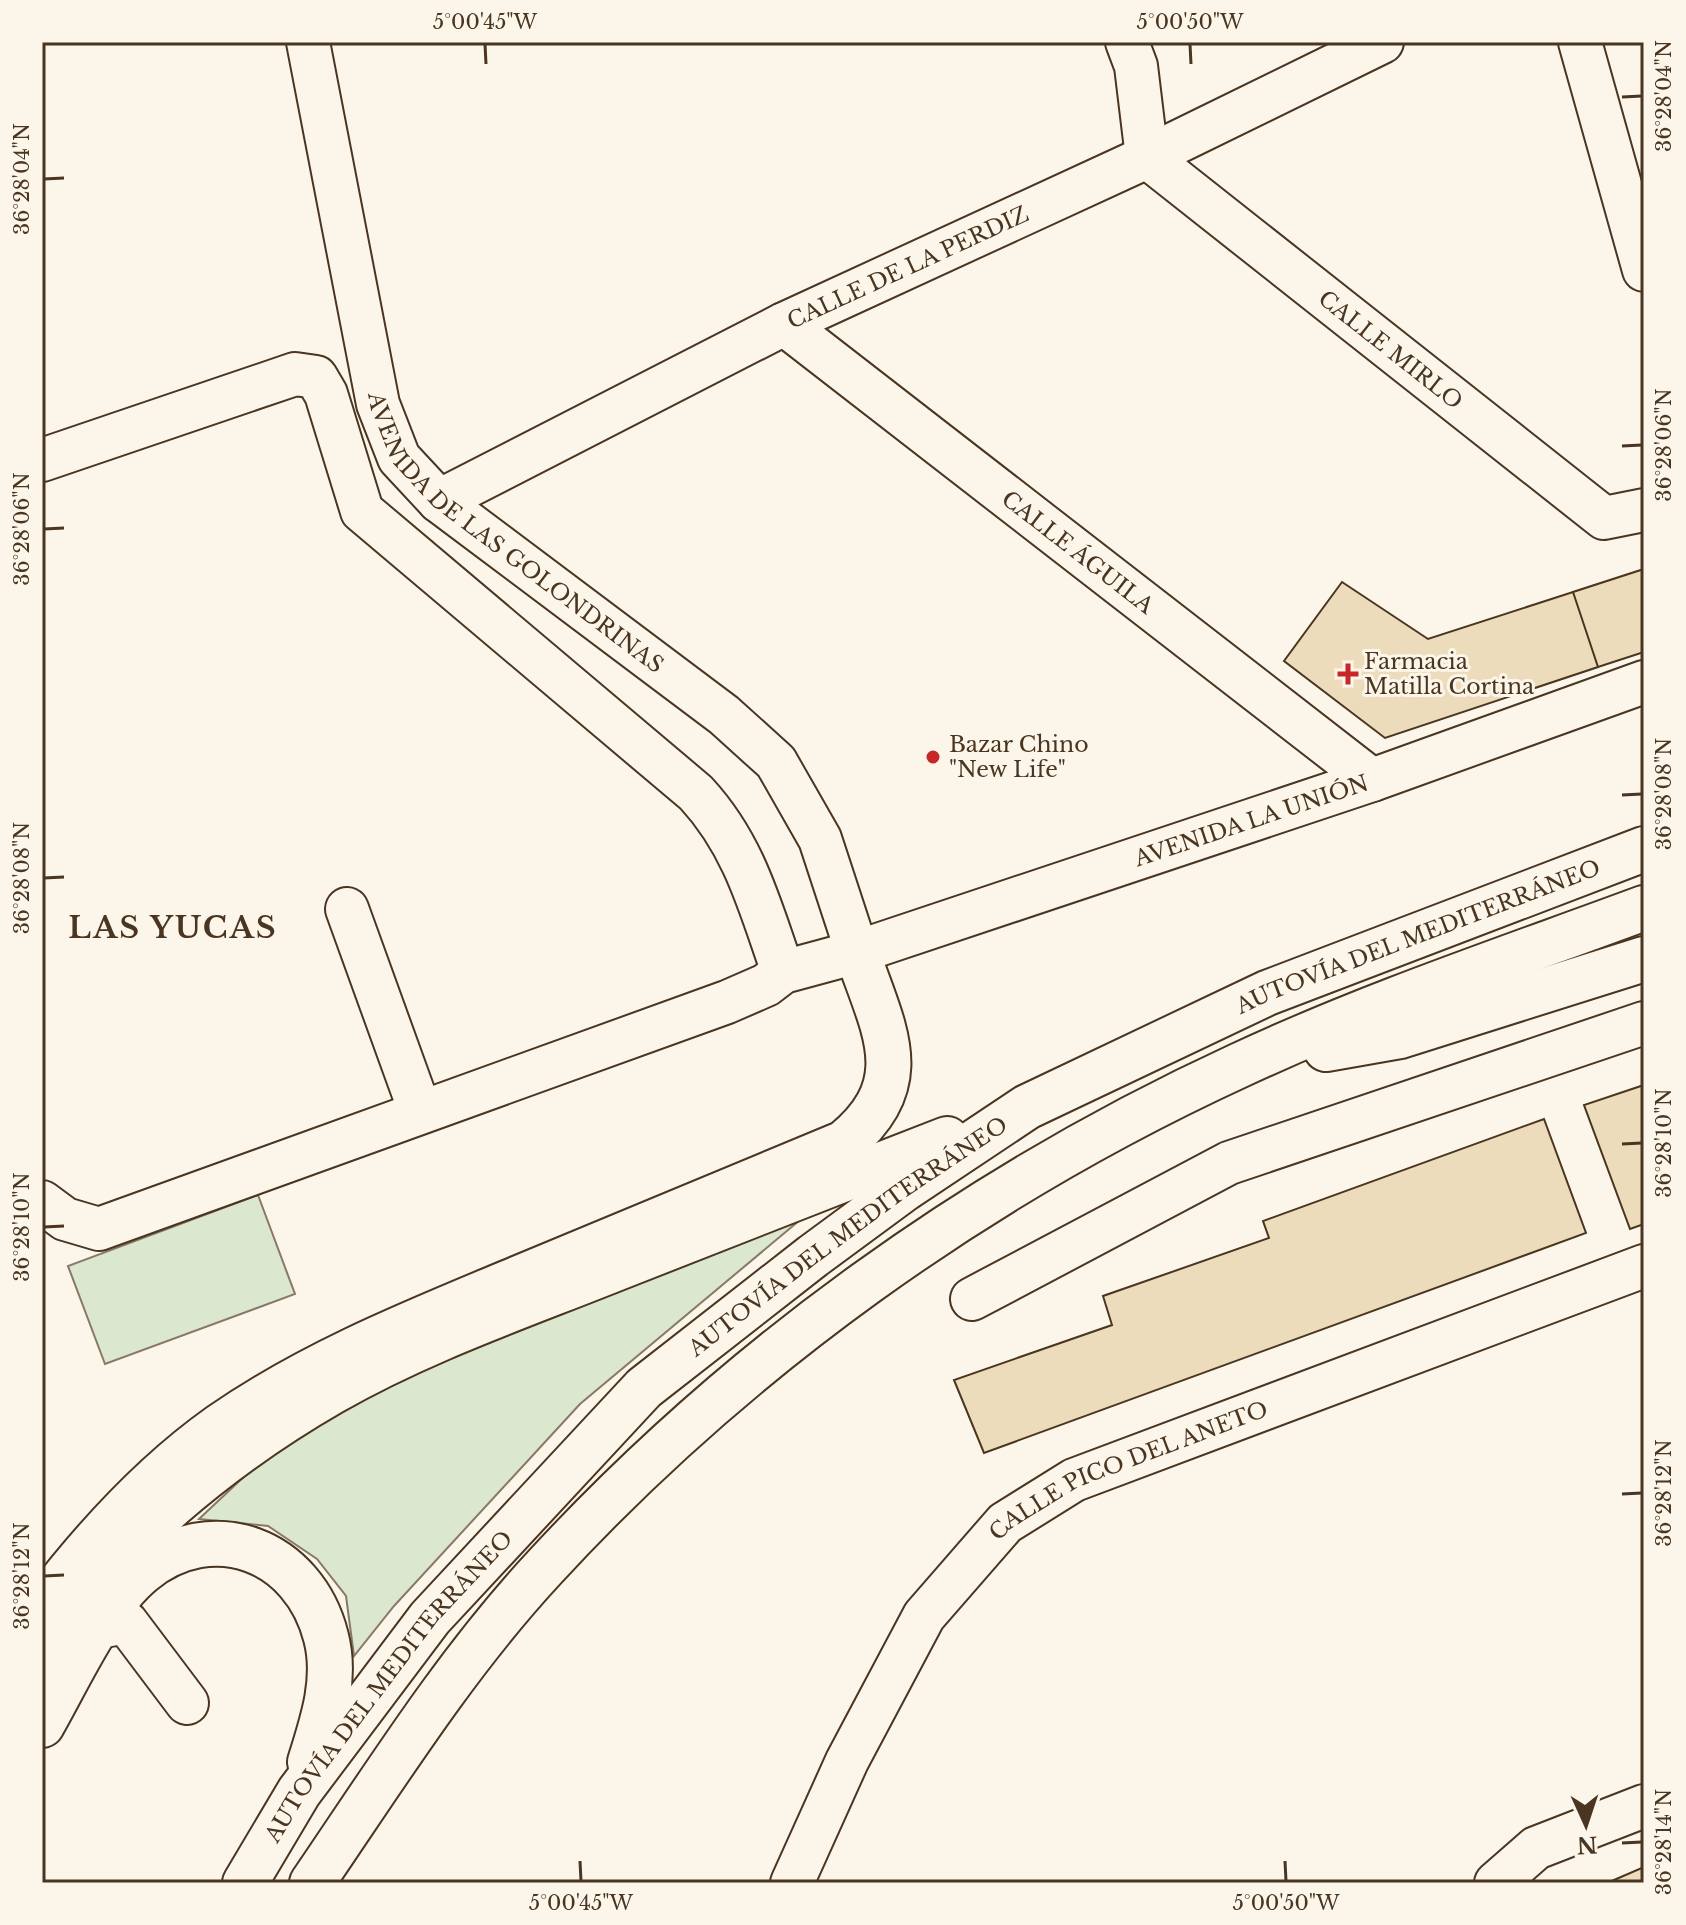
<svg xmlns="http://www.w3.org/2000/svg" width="1686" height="1925" font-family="'Libre Baskerville',serif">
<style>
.green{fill:#dce7d0;stroke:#887966;stroke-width:2}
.building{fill:#ecdcbc;stroke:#4a3520;stroke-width:2}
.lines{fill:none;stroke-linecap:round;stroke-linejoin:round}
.minor-casing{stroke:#4a3520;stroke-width:46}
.major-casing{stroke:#4a3520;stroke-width:48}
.highway-casing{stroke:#4a3520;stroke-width:48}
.minor{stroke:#fbf6e9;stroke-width:42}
.major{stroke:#fbf6e9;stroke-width:44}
.highway{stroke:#fbf6e9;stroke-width:44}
.ticks{fill:none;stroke:#4a3520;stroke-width:3}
.poi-dot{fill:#c62828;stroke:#fbf6e9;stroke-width:3}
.labels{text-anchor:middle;stroke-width:6;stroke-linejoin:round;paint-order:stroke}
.street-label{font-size:22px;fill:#4a3520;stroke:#fbf6e9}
.poi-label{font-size:22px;fill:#4a3520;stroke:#fbf6e9;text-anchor:start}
.district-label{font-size:30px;font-weight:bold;letter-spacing:2px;fill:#4a3520;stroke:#fbf6e9}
.neatline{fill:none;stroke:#4a3520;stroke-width:3}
.ticks-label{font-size:20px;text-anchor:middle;fill:#4a3520}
</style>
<rect width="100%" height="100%" fill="#fbf6e9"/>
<!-- green -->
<path class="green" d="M258,1195L295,1294L105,1364L68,1266Z
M800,1220L580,1404L394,1606L354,1656L346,1596L317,1559L268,1526L199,1519L265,1457L394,1374Z"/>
<!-- building -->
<path class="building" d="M1644,569V652L1598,667L1573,592Z
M1342,582L1428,639L1573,592L1598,667L1385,738L1284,661Z
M1644,1085V1224L1630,1229L1584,1105Z
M1544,1119L1586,1233L984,1453L954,1380L1112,1325L1103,1296L1269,1238L1263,1221Z
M1644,1867V1883H1607Z"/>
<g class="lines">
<!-- minor casing -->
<g class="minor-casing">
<g id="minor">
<path id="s1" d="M308,42L378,404L399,458L439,501L724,715L776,762L820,839L857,952"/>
<path id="s2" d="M1127,42L1136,66L1147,157L1604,518L1644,510"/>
<path d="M1580,42L1644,270"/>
<path id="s3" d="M784,324L1372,780"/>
<path d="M42,460L295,374L316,377L326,394L362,511L696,793C745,846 760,907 783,972"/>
<path id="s4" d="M439,501L784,324L1147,157L1382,42"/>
<path d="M347,909L420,1111"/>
<path id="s5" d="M42,1202L65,1219L99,1229L727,1002L766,985L783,972L857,952L1372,780L1644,682"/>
<path d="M972,1299L1229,1163L1644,1023"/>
<path d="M99,1627L126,1622L187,1703"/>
<path id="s6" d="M792,1883L847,1761L924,1616L1005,1523L1074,1480L1644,1266"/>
<path d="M1496,1883L1536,1848L1644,1806"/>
</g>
</g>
<!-- major casing -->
<g class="major-casing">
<path id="major" d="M42,1606C93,1539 151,1475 220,1426C312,1362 416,1321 519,1278C627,1233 735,1188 844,1143C918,1082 883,1029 857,952"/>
</g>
<!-- highway casing -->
<g class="highway-casing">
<g id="highway">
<path d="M1326,1049L1400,1036L1644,959"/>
<path d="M42,1652C113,1544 221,1456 332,1392C421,1341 520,1307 615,1269C725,1226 836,1182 947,1139"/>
<path d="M42,1725C69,1678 100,1607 142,1572C213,1514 304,1550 326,1637C337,1679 323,1721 310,1762"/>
<path id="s7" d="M245,1883L299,1792L430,1618L644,1388L813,1256L904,1189L1027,1107L1267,993L1644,849"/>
<path d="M312,1883C385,1776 455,1664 543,1569C738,1357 979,1185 1240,1065C1371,1004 1509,958 1644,908"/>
</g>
</g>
<!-- minor -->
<use href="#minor" class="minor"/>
<!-- major -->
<use href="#major" class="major"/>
<!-- highway -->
<use href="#highway" class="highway"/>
</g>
<!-- ticks -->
<path class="ticks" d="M485,44L486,64M1190,44L1191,64M1622,97L1642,96M44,179L64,178M1622,446L1642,445M44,529L64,528M1622,795L1642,794M44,878L64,877M1622,1144L1642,1143M44,1227L64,1226M1622,1494L1642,1493M44,1576L64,1575M1622,1843L1642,1842M580,1861L581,1881M1285,1861L1286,1881"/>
<!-- markers -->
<g class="poi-dot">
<path d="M1344 662h8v8h8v8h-8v8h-8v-8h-8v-8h8z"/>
<circle cx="933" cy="757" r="8"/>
</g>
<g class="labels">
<!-- street labels -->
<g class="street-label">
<text dy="8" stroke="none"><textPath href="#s4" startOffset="524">CALLE DE LA PERDIZ</textPath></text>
<text dy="8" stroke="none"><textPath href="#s2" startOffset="428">CALLE MIRLO</textPath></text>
<text dy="8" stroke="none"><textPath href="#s1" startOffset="560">AVENIDA DE LAS GOLONDRINAS</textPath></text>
<text dy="8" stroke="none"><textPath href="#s3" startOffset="372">CALLE ÁGUILA</textPath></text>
<text dy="8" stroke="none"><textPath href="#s5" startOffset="1288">AVENIDA LA UNIÓN</textPath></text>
<text dy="8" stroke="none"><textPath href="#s7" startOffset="1540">AUTOVÍA DEL MEDITERRÁNEO</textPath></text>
<text dy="8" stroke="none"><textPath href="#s7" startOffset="892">AUTOVÍA DEL MEDITERRÁNEO</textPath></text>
<text dy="8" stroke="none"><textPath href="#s6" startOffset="556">CALLE PICO DEL ANETO</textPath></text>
<text dy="8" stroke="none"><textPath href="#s7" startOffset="244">AUTOVÍA DEL MEDITERRÁNEO</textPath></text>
</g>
<!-- poi labels -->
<g class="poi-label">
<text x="1364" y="669">Farmacia<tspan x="1364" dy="25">Matilla Cortina</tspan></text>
<text x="949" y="752">Bazar Chino<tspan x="949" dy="25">"New Life"</tspan></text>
</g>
<!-- district labels -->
<g class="district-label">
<text x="173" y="938">LAS YUCAS</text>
</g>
</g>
<!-- border -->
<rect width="1686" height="1925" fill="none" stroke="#fbf6e9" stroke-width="88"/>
<!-- north arrow -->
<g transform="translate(1586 1825) rotate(177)" stroke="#fbf6e9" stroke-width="6" paint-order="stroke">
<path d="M0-6L14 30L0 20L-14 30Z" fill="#4a3520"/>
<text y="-12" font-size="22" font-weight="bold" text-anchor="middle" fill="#4a3520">N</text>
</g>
<rect x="44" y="44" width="1598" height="1837" class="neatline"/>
<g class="ticks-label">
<text x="485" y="29">5°00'45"W</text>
<text x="1190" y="29">5°00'50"W</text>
<text transform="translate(1664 96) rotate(-90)" y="7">36°28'04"N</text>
<text transform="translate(22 179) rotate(-90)" y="7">36°28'04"N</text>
<text transform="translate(1664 445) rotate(-90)" y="7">36°28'06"N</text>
<text transform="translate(22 529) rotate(-90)" y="7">36°28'06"N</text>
<text transform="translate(1664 794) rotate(-90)" y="7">36°28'08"N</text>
<text transform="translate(22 878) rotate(-90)" y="7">36°28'08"N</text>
<text transform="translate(1664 1143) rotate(-90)" y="7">36°28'10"N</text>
<text transform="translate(22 1227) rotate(-90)" y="7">36°28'10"N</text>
<text transform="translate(1664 1493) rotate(-90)" y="7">36°28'12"N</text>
<text transform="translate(22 1576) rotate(-90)" y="7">36°28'12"N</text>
<text transform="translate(1664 1842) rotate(-90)" y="7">36°28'14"N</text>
<text x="581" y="1910">5°00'45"W</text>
<text x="1286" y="1910">5°00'50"W</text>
</g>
</svg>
